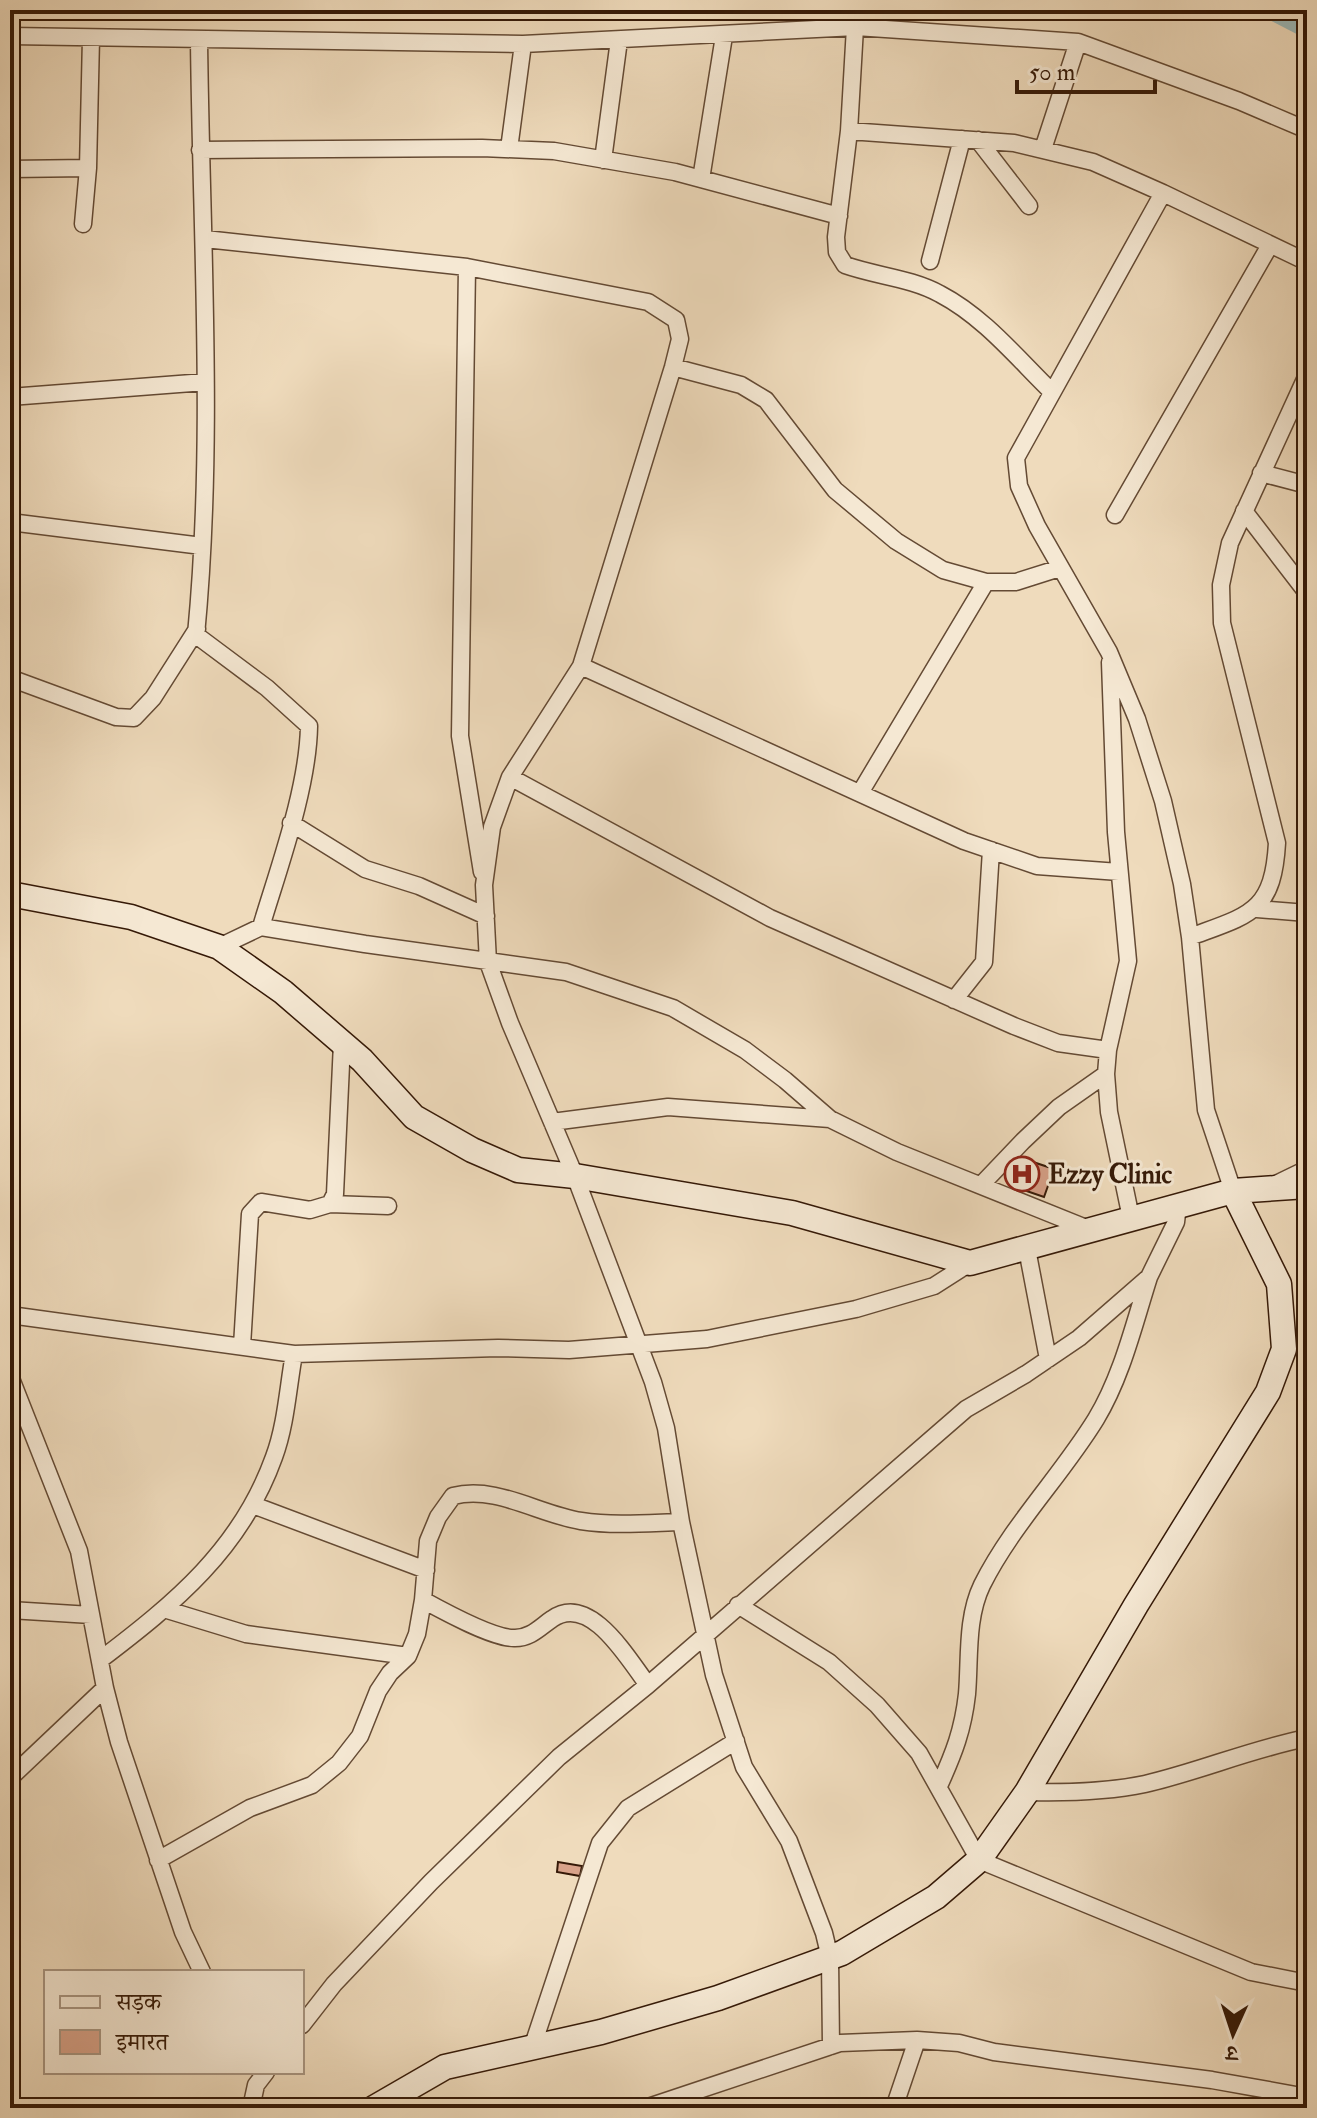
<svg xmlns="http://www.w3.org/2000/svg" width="1317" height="2118" font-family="'IM FELL Double Pica','Noto Serif Devanagari',serif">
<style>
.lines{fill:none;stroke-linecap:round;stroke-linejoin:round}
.canal{stroke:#9cb9b8;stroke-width:20}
.building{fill:#d8a289;stroke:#351907;stroke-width:2}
.street-casing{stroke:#644a34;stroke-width:19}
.secondary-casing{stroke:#351907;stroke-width:27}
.street{stroke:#f5e8d3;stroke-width:16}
.secondary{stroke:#f5e8d3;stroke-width:24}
.labels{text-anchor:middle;stroke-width:6;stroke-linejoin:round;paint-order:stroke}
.poi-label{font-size:26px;font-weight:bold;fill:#351907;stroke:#f5e8d3;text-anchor:start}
</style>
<rect width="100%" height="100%" fill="#efdbbc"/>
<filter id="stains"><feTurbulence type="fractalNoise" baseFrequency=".0025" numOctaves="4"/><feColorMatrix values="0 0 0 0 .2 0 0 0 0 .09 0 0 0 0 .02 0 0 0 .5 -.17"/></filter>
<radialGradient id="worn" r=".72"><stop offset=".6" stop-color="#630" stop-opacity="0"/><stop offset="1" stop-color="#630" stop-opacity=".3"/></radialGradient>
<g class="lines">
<!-- canal -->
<path class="canal" d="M1272,10L1307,28"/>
</g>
<!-- building -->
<path class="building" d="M1018,1157L1054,1169L1044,1197L1009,1185Z
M558,1862L582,1866L580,1876L557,1872Z"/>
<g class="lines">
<!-- street casing -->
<g class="street-casing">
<path id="street" d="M856,10L849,131L836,237L837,252L845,265C876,276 911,278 940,294C984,317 1017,358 1052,392
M10,36L523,44L856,27L1078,42L1239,101L1307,130
M199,39C201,238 215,437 196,635L267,688L309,726C308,788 279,867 261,927L219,947
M849,131L1014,143L1093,162L1163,193L1307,262
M978,140L1029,206
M509,149L523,44
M1043,149L1078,42
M200,150L482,148L554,151L675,172L839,216
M603,160L619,40
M10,169L88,168
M701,179L724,36
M1163,193L1016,458L1019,486L1037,526L1109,652L1137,719L1163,801L1182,884L1190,937L1206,1110L1233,1191
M83,224L88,168L91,38
M205,239L467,267L648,302L676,320L680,339L673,367L581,666L510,777L492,827L484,885L488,962L510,1023L575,1176L653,1382L666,1428L681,1522L714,1675L744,1767L789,1841L824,1933L830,1958L831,2046
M930,261L962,139
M467,267L460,736L482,872
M673,367L741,385L766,400L835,490L896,541L943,570L986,582H1016L1060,568
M10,397L205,382
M1261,473L1307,485
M1244,511L1307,593
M1115,515L1270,245
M10,522L202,546
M1110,662L1116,832L1128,961L1108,1050L1106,1074L1109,1112L1131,1218
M581,666L964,841L1037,866L1119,872
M10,678L116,717L134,718L153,698L197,629
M510,777L770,918L1014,1026L1058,1043L1108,1050
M860,793L986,582
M291,823L365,869L419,886L486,916
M1257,909L1307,913
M261,927L365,944L566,972L673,1008L745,1050L785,1080L830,1119L897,1152L1091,1230
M1190,937C1249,915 1273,913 1277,843L1222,623L1221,585L1230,543L1307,375
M954,1000L984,962L991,850
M552,1122L668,1107L830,1119
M982,1184L1023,1141L1059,1107L1106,1074
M1276,1184L1307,1169
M330,1204L388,1206
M1027,1249L1048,1359
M10,1315L294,1354L498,1348L569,1350L707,1339L856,1309L934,1286L970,1263
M242,1346L250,1214L261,1202L310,1210L330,1204L335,1194L342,1043
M10,1376L79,1551L105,1688L119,1742L183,1932L202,1972
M253,1505L426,1570
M423,1600C443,1611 494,1639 515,1638C531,1638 540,1627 552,1619C590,1592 628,1659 648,1685
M738,1605L829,1662L877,1705L919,1753L979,1860L1251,1972L1307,1983
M164,1609L246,1634L408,1656
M10,1610L91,1615
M100,1660C175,1603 241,1549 274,1457C286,1425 288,1387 294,1354
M10,1778L105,1688
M939,1786C954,1753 963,1730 967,1694C970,1659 966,1618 982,1585C1012,1525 1061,1476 1096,1419C1122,1376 1134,1324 1149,1277
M1027,1792C1066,1793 1107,1792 1145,1784C1201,1771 1251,1749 1307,1738
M158,1860L250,1808L312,1785L339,1763L360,1736L378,1691L390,1673L408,1656L417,1634L423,1600L428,1541L438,1517L453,1496C496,1485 538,1514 581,1521C614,1526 648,1523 681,1522
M302,2025L334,1984L431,1882L559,1757L648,1685L966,1409L1026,1374L1079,1338L1149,1277L1176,1222L1178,1205
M532,2048L600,1843L628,1808L736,1741
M251,2108L256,2085L266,2072
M645,2108L840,2043L917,2040L959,2043L994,2052L1212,2080L1307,2097
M894,2108L917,2040"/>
</g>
<!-- secondary casing -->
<g class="secondary-casing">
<path id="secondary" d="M10,894L131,917L219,947L283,992L362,1060L414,1117L472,1150L518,1170L575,1176L792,1213L970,1263L1233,1191L1307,1186
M374,2108L445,2067L601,2032L718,1998L842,1953L936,1897L979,1860L1027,1792L1136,1605L1268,1392L1284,1349L1279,1284L1233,1191"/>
</g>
<!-- street -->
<use href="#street" class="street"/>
<!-- secondary -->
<use href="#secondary" class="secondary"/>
</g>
<!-- icons -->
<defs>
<g id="hospital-ring" transform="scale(1.8)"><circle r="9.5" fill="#f5e8d3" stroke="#8f2418" stroke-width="1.5"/><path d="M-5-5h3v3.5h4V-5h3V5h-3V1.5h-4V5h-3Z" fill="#8f2418"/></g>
</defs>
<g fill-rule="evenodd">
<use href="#hospital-ring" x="1022" y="1174"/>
</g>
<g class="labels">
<!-- poi labels -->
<g class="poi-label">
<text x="1048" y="1183">Ezzy Clinic</text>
</g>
</g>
<!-- margin -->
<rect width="1317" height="2118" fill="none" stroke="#efdbbc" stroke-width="40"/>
<rect x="12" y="12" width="1293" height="2094" fill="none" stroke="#351907" stroke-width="4"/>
<rect x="20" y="20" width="1277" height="2078" fill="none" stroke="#351907" stroke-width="2"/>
<!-- legend -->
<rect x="44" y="1970" width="260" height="104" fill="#f5e8d3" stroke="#a89581" stroke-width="2"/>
<rect x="60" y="1996" width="40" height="12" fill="#f5e8d3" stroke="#a89581" stroke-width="2"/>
<text x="116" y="2010" font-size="24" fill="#351907">सड़क</text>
<rect x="60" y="2030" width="40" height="24" fill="#d8a289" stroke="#a89581" stroke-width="2"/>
<text x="116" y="2050" font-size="24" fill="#351907">इमारत</text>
<!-- north arrow -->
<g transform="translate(1233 2034) rotate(183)" stroke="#f5e8d3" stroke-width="6" paint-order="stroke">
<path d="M0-6L14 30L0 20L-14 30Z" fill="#351907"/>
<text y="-12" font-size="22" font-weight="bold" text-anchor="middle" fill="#351907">उ</text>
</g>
<!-- scale -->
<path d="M1017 80v12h138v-12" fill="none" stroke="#351907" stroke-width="4"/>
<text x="1029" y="80" font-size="24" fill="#351907" stroke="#f5e8d3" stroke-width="6" paint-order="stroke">50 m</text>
<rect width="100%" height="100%" filter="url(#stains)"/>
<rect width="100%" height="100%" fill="url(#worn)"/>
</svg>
